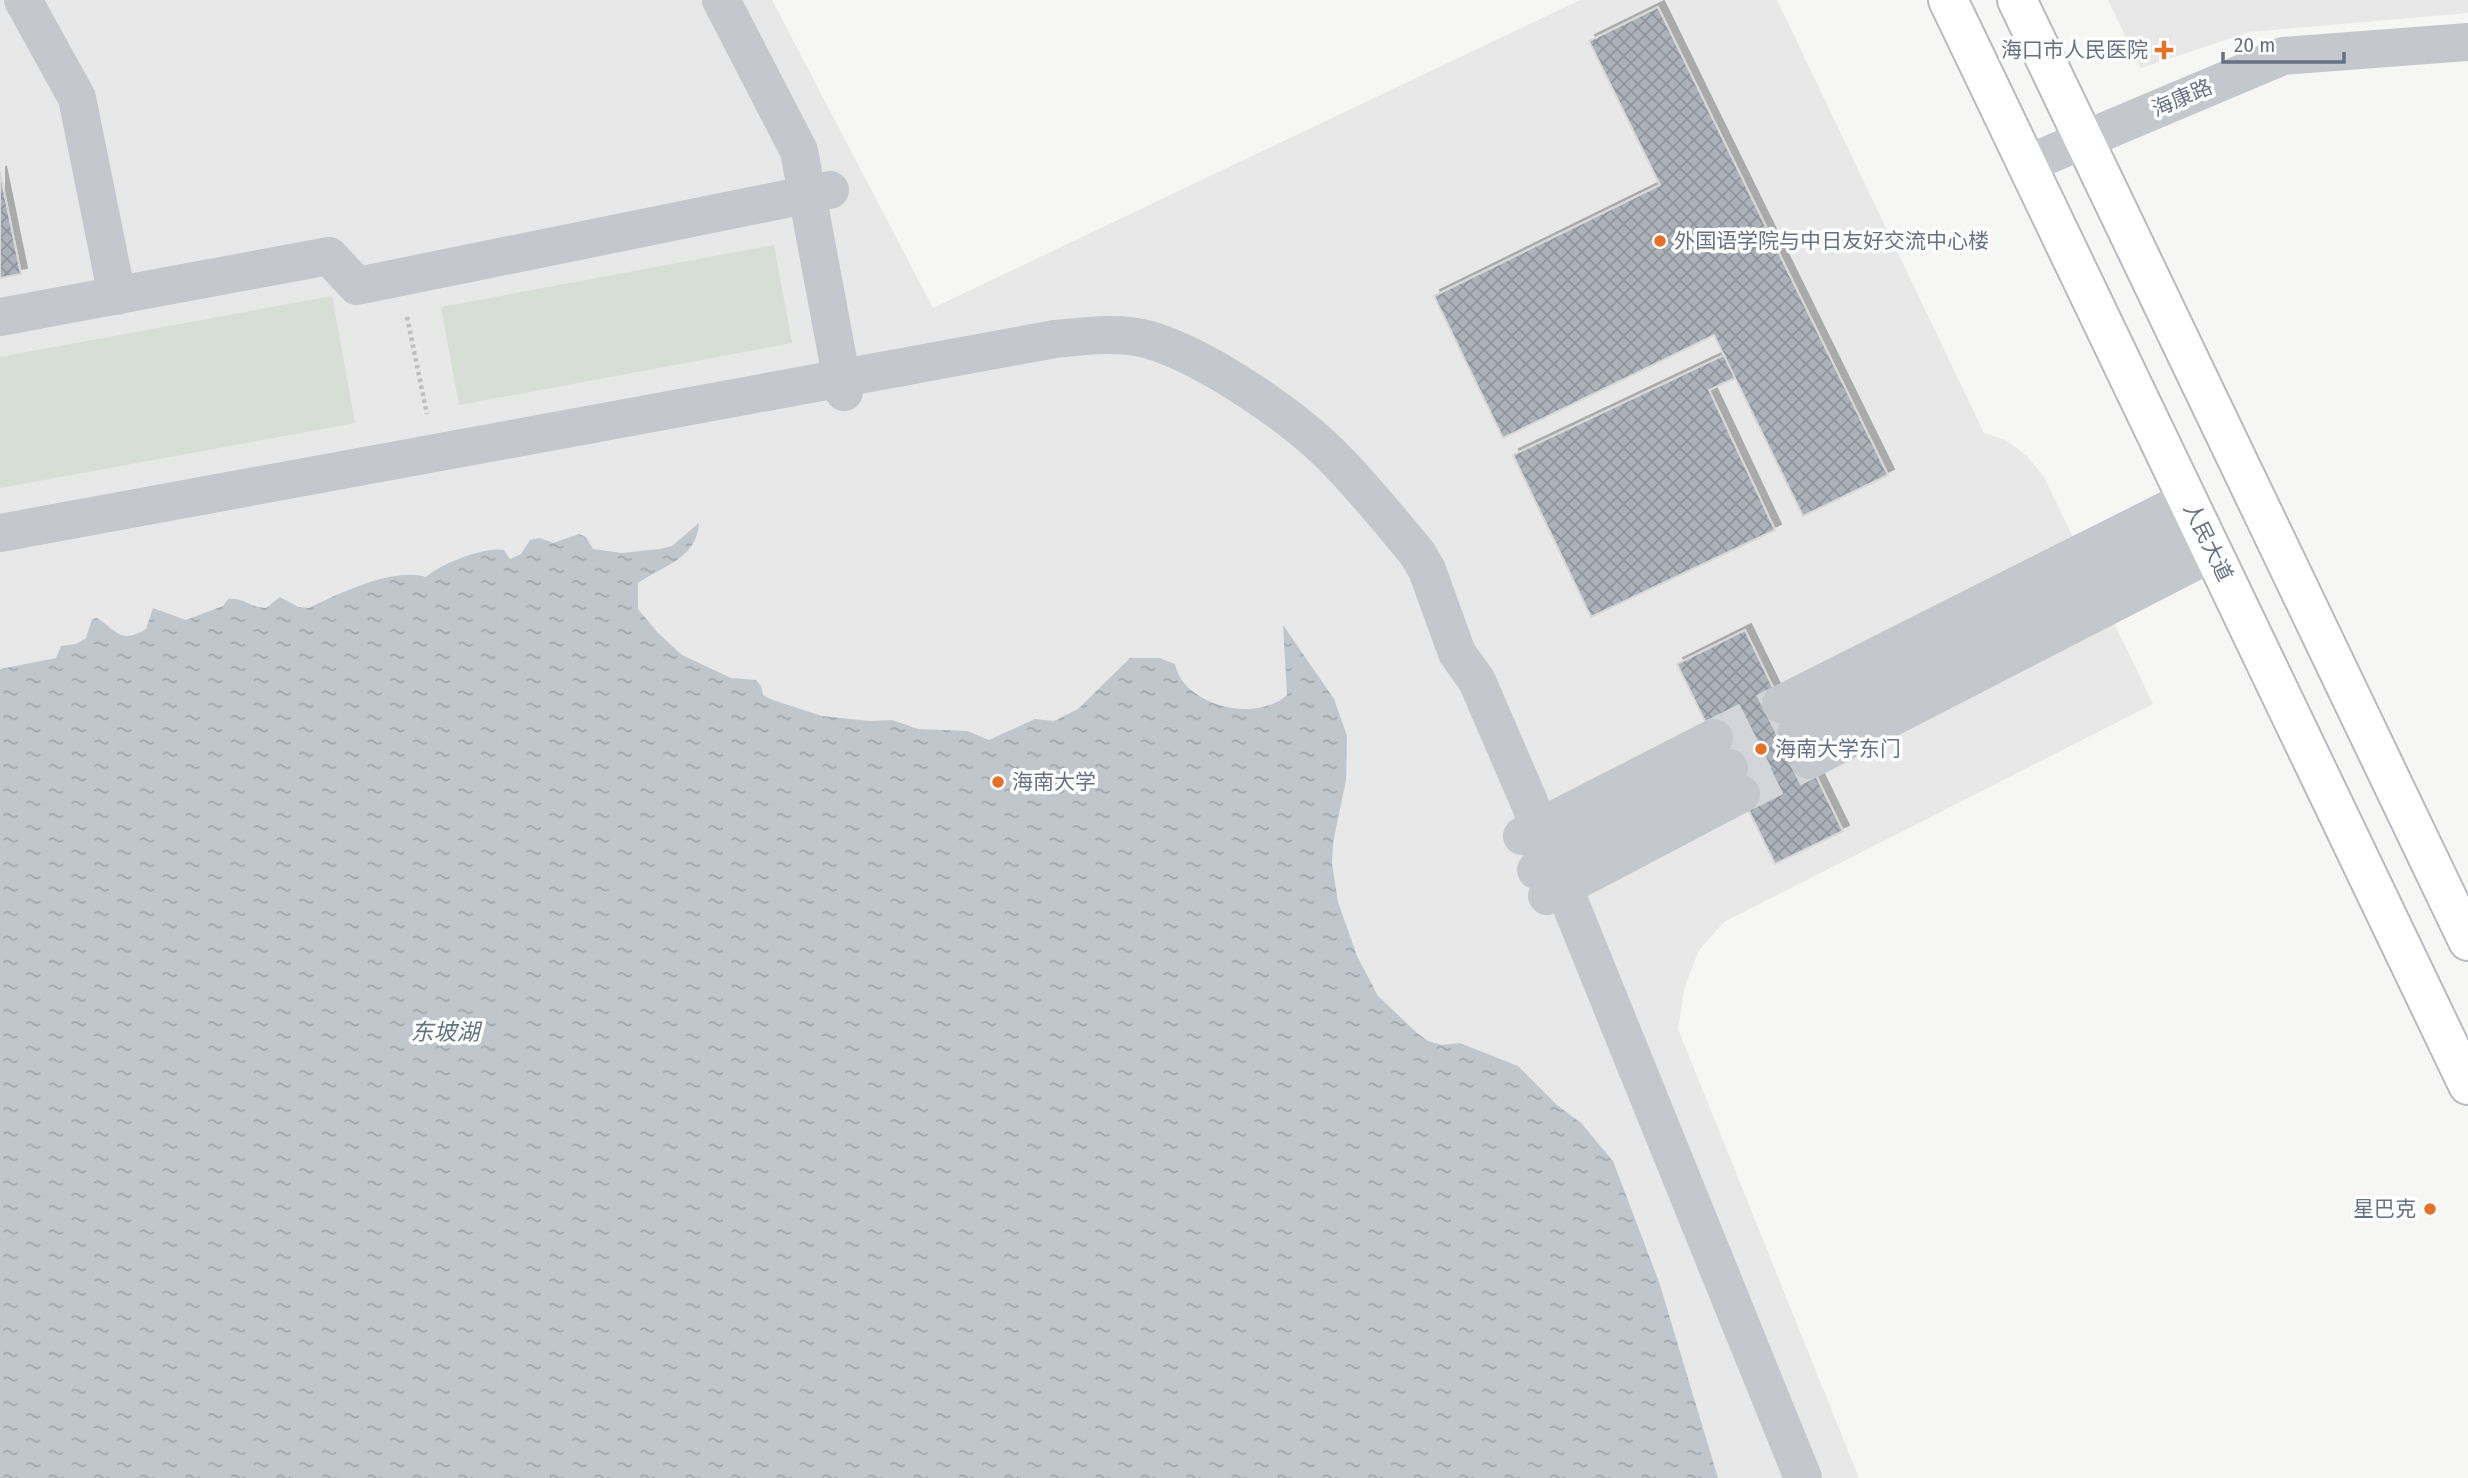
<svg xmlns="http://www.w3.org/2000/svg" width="2468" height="1478" font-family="'Fira Sans Condensed','Noto Sans SC',sans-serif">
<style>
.built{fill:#e7e8e7}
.green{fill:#d7ded5}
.water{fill:url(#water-ripples)}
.building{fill:url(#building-cross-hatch);stroke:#d8d8d6;stroke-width:2;filter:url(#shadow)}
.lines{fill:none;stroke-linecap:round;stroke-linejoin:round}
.minor-tunnel{stroke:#d2d6d8;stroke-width:38;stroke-dasharray:38 19;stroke-linecap:butt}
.major-casing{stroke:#b7babf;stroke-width:42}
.path{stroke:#bebfc2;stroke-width:4.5;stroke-dasharray:3.5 3.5;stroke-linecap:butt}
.minor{stroke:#c4c7cb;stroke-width:38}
.major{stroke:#fff;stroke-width:38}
.poi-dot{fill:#e57026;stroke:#fff;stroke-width:2.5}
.labels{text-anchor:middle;stroke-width:7;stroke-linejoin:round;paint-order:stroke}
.poi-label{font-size:21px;fill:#657285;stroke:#fff;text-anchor:start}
.street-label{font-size:21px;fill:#657285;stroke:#fff}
.water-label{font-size:23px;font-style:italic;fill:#617381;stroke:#fff}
</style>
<defs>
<pattern id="water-ripples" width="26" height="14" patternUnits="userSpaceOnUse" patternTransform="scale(1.75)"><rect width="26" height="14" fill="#bfc7cd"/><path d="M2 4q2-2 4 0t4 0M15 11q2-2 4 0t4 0" fill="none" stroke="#9fa6ac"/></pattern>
<pattern id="building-cross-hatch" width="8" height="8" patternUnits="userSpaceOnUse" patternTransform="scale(1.75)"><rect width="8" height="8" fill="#acb2ba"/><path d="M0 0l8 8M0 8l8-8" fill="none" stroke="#90959d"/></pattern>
<filter id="shadow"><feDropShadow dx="6" dy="-6" stdDeviation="0" flood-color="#0004"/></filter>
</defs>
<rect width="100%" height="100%" fill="#f6f7f4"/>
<!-- built -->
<path class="built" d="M0,0H772L933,308L1580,0H1777L1984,433L2005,440L2026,455L2044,477L2153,704L1724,922L1699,950L1685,986L1678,1029L1859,1478H0Z
M2108,0H2468V13L2249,32L2141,68Z"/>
<!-- green -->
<path class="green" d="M774,245L792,343L459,405L441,307Z
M332,296L355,423L0,488V357Z"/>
<!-- water -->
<path class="water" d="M699,523C697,559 662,566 638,583V609L658,633L682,655L731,678L756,680L761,686L763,695L770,699L822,716L870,721L892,720L918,729L967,731L989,740L1035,719L1054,721L1078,709L1130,658H1159L1175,664C1184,707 1257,723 1287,695L1283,625L1334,699L1347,736L1346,780L1333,843L1332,864L1338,902L1357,956L1378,996L1417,1033L1428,1041L1442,1045L1460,1043L1518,1066L1557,1105L1581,1123L1613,1161L1659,1282L1718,1478H0V669L56,658L61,646L76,644L86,638L92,619L97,618C118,632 121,644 146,629L153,608L186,620L223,606L228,599C244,597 250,608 266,608L280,597L298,607L309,608C338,594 393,567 426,577C440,564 485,546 504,550L510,559L521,554L530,540L540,538L553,543L579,534L586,537L593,549L622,553L660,549L672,546Z"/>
<!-- building -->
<path class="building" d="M1658,7L1888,475L1803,516L1714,335L1503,438L1434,296L1660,185L1589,41Z
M0,172L21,274L0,278Z
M1724,355L1735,378L1709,390L1775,530L1591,617L1513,455Z
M1745,630L1843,831L1775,864L1677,664Z"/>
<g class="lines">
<!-- minor-tunnel -->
<path class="minor-tunnel" d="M1714,738L1781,704
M1729,768L1796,734
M1741,794L1809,760"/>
<!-- major casing -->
<g class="major-casing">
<path id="major" d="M1948,0L2468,1085
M2017,0L2468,941"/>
</g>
<!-- path -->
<path class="path" d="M407,317L427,414"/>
<!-- minor -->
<path class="minor" d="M23,0L77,98L117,296
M721,0L799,151L844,392
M2027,164L2283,56L2468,42
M0,317L329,256L357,286L830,190
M0,533L1055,339C1085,336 1120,331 1150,340C1209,358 1298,419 1340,464C1367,492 1392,523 1417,553L1427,570L1457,653L1477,681L1527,797L1803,1478
M1781,704L2187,500
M1796,734L2200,527
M1809,760L2213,552
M1522,836L1714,738
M1536,870L1729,768
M1547,896L1741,794"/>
<!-- major -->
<use href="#major" class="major"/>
</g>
<!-- markers -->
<g class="poi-dot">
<path d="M2160.5 39.5h7v7h7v7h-7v7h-7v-7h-7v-7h7z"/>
<circle cx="1660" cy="241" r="7"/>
<circle cx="1761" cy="749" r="7"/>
<circle cx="998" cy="782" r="7"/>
<circle cx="2430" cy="1209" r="7"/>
</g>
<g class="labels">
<!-- poi labels -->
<g class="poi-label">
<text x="2148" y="57" text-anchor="end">海口市人民医院</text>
<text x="1674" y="248">外国语学院与中日友好交流中心楼</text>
<text x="1775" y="756">海南大学东门</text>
<text x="1012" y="789">海南大学</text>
<text x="2416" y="1216" text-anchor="end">星巴克</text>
</g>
<!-- street labels -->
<g class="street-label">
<text transform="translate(2182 98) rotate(-23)" y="7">海康路</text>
<text transform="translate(2208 542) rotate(64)" y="7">人民大道</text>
</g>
<!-- water labels -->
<g class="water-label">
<text x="445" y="1040">东坡湖</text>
</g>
</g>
<!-- scale -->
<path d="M2223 52v10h121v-10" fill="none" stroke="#657285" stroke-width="3.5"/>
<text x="2234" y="52" font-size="21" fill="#657285" stroke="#ffffff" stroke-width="5" paint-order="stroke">20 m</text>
</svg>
